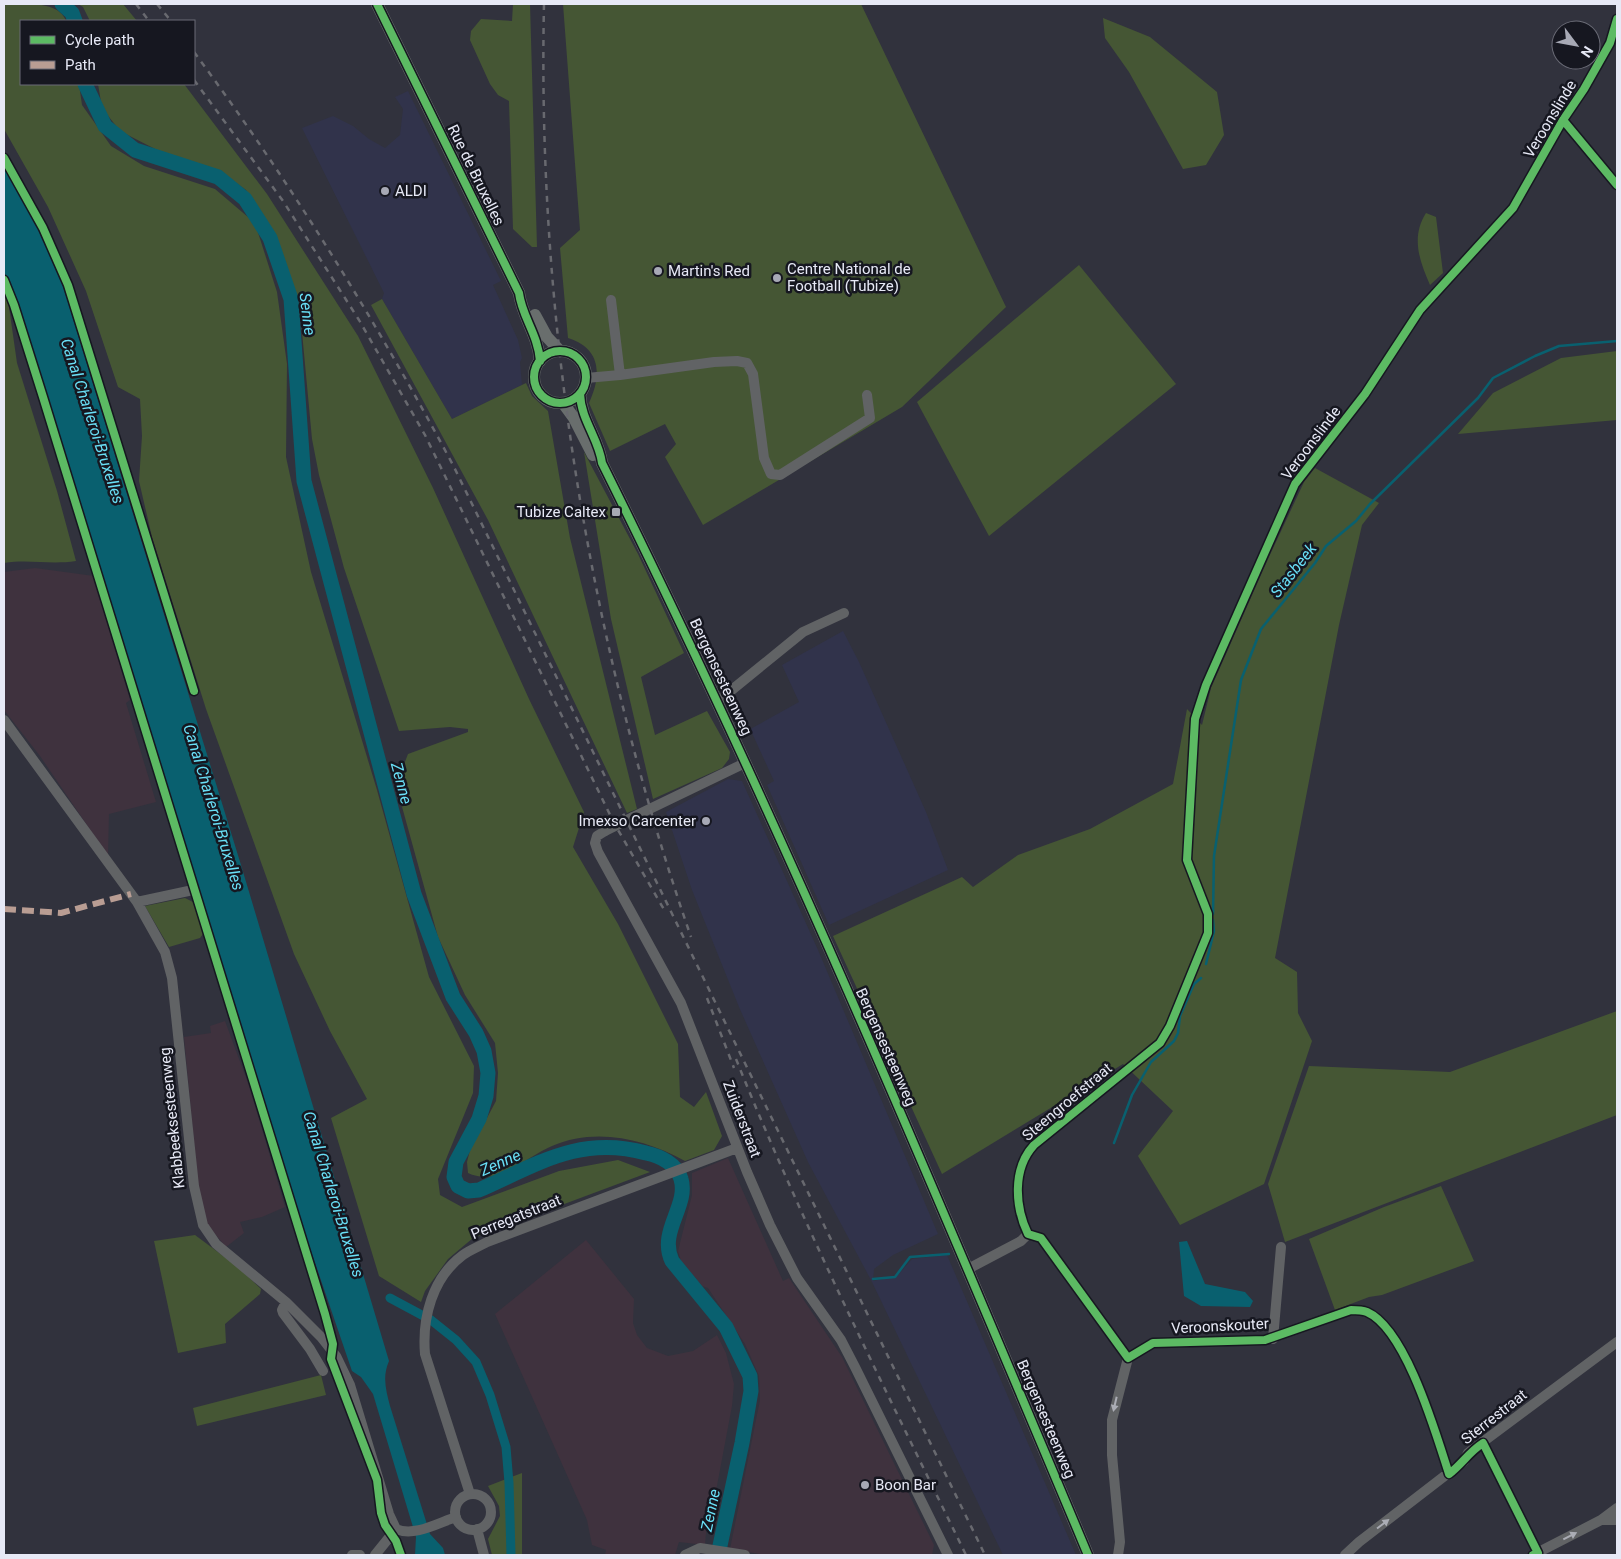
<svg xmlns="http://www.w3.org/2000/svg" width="1621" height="1559" font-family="Roboto,sans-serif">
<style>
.built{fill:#31334b}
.industrial{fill:#3f323e}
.green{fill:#455634}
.water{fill:#09606f}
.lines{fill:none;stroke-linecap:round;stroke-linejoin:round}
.stream{stroke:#09606f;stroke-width:2.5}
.canal{stroke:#09606f;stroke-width:9}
.river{stroke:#09606f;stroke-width:15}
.minor{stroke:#616365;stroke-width:10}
.major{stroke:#696e6d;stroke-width:12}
.rail{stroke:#68696f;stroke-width:2.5;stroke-dasharray:6 6;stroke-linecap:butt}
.minor-bridge{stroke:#616365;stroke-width:10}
.quiet{stroke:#b99d93;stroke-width:6;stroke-dasharray:12 6;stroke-linecap:butt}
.cycleway-casing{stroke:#161720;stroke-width:11}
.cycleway{stroke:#5cba63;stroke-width:8}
.oneway{fill:#abadb5}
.poi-dot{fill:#a7a9b5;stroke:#161720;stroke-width:2}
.labels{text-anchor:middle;stroke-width:5;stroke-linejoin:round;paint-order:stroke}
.street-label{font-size:15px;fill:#e7e9f6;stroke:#161720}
.poi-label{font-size:15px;fill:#e7e9f6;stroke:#161720;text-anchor:start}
.water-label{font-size:16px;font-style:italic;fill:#69dff6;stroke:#161720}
</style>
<rect width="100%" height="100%" fill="#31323d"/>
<!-- built -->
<path class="built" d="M408,91L501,281L493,285L518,340L522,358L520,362L522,385L452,419L382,299L384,293L302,128L333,116L353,126L369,139L385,148L400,135L403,109L395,97Z
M843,631L859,662L926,812L948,870L829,925L767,785L774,781L752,733L745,736L743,733L799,702L782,665Z
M728,779L742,781L818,950L938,1234L893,1255L874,1269L873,1281L897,1276L912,1259L947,1255L1076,1555H1003L872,1282L808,1162L739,1007L692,890L666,812Z"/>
<!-- industrial -->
<path class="industrial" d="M35,568L94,576L130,700L126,703L156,802L109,814L108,856L40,756L4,710V572Z
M225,1021L249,1086L285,1207L262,1217L240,1222L244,1233L226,1247L208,1226L200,1205L184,1037L211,1033L210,1026Z
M728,1158L783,1281L789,1278L842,1357L934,1545L932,1555H766L730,1549L760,1400L759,1376L745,1344L708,1288L702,1286L681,1261L678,1251L692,1195V1173Z
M586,1240L634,1299L633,1323L637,1335L647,1348L668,1356L693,1351L717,1335L726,1353L734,1384L732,1406L716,1491L707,1521L705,1545L679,1542L675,1555H605L606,1550L592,1545L587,1520L495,1314Z"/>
<!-- green -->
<path class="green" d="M4,4C23,4 59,0 66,21H21V84H79L82,105L111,146L144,166L215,189L255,223L277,292L287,364L286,457L311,572L377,790L429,977L474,1066L473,1093L438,1179L440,1195L462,1207L559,1171L618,1160L650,1172L473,1238L448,1259L425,1291L421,1302L379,1276L331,1118L367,1099L330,1031L294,954L206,709L152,537L139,481L142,436L140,399L118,387L86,291L48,207L4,129Z
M78,4H123L137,21H90L83,7Z
M513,4H530L537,247H532L513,229L509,101L498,95L490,84L470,40L471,31L481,19L512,21Z
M563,4H861L1006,307L902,407L703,525L665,457L676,444L665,424L610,451L589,403C602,375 601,348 568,338L560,248L580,230Z
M1103,18L1150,37L1217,92L1224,135L1206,165L1183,169L1129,72L1105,38Z
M98,84H184L267,194L358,336L433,488L529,699L584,812L573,847L618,924L678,1044L680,1097L694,1107L706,1092L722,1136L714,1150L685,1161C645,1139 596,1127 552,1146C526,1157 498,1187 468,1173L467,1162L470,1150L496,1101L498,1073L495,1043L465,995L438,937L396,785L408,754L468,732V729L450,727L399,731L344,568L319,475L312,439L299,300L274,239L246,190L221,172L159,151L120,131L102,108Z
M1426,213L1436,217L1443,273L1430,285C1419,260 1411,237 1426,213Z
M1079,265L1176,384L989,536L917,402Z
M4,293L9,307L17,363L57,491L76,561C50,565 29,559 4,563Z
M382,299L452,419L526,383L532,396L548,411L570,538L637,809L627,813L488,520L371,305Z
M1617,351V420L1458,434L1493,393L1561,358Z
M584,452L638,554L684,653L641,677L655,735L707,711L730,752L729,759L722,768L653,799L611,619Z
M1315,468L1379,503L1362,525L1339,625L1275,958L1297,972L1298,1013L1312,1041L1264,1184L1180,1225L1138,1156L1173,1111L1123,1064L942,1174L833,936L962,877L973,887L1018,855L1090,829L1173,784L1187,709L1202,725L1211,688L1268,559L1304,482Z
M185,898L195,903L203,934L200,938L169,947L145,906Z
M1617,1011V1115L1285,1242L1268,1184L1309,1066L1450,1072Z
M1441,1186L1474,1261L1382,1295L1369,1297L1335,1310L1309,1239L1384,1207Z
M195,1235L238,1267L261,1289L260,1294L225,1324L226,1343L178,1353L154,1241Z
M321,1375L326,1395L197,1426L193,1408Z
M522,1473V1555H492L488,1539L500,1516L499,1506L488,1486Z"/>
<!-- water -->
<path class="water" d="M4,166L38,229L63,286L241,865L389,1361C382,1377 386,1390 390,1406L430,1534L443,1548L445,1555H415L416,1537L373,1394L361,1377L352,1371L299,1216L195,884L75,489L17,304L4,271Z
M1187,1241L1205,1284L1245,1292L1253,1301L1250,1307L1201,1306L1184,1296L1179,1242Z"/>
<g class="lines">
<!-- stream -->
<path class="stream" d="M1213,914L1214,856L1241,680L1261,629L1315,563L1326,546L1356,521L1370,504L1478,398L1493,378L1535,356L1559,346L1617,341
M1206,964L1214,931L1213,920
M1114,1143L1132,1095L1151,1062L1174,1041L1178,1033L1180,1016L1194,984L1201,978
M873,1279L895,1277L910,1257L949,1254"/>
<!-- canal -->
<path class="canal" d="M390,1298L431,1320L456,1340L476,1362L490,1395L506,1447L509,1483L511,1555"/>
<!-- river -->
<path class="river" d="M62,4L72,13L75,21
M85,84L105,126L135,150L218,177L245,199L270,238L291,299L304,481L414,894L453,997L476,1033L484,1051L488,1073L486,1096L479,1119L456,1162L454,1177L458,1186L468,1191L479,1190C538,1164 580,1135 646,1153C660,1156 677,1164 681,1179C689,1206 658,1231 672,1261L726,1327L750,1376L751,1391L742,1443L718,1555"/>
<!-- minor -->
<path class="minor" d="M1563,120L1617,185
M620,375L714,362L737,361L747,363L753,374L764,458L771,474L780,475L870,418L867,395
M586,378L620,375L611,300
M717,702L803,632L844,613
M4,720L137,902L165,952L172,978L194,1186L203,1225L216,1244L286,1302L321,1337L336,1356L350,1385L389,1514L396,1529
M633,817L745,763
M605,831L597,836L595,843L598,852L681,1003L747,1172L770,1225L797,1278L841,1340L855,1367L948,1555
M137,902L193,890
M1028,1234C1015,1207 1012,1169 1034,1145L1160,1043L1170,1026L1208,933V914L1187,860L1195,719L1206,685L1295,484L1365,394L1420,310L1513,208L1563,120L1584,89L1610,43L1617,19
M1028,1234L1041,1238L1128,1358L1112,1420V1455L1120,1542L1118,1555
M968,1269L1021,1241L1028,1234
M286,1302L282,1310L283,1313L310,1349L323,1371
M1273,1339L1281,1247
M1128,1358L1153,1343L1265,1340L1351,1310C1356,1310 1362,1310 1367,1312C1406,1329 1436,1434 1449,1474
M470,1494L425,1354C422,1318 432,1278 463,1255C470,1250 480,1246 487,1242L737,1148
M455 1512a18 18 0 1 1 36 0a18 18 0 1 1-36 0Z
M1601,1520H1617
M396,1529C414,1537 438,1523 456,1517
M477,1529L484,1555
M352,1555H360
M375,1555L396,1529
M685,1555L700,1548L745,1555
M1345,1555L1359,1542L1464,1461L1468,1453L1617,1342
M1533,1555L1601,1520L1617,1508"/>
<!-- major -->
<path class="major" d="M377,4L519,293C522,317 538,334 540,361
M535,315L547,337L560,351
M534 377a26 26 0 1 1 52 0a26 26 0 1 1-52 0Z
M580,394C581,420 599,439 602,463C780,820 934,1188 1088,1555
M563,403L574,418L593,455"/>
<!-- rail -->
<path class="rail" d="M136,4L149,21
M157,4L171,21
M544,4C537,318 588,639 691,937
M194,52C291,183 376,321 453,465L985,1555
M194,80L283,201L359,320L425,435L614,823L666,913
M707,998L734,1068
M736,1059C804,1228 886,1391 966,1555"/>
<!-- minor-bridge -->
<path class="minor-bridge" d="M605,831L633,817"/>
<!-- quiet -->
<path class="quiet" d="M4,909L61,913L131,894"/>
<!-- cycleway casing -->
<g class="cycleway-casing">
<path id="cycleway" d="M377,4L519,293C522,317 538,334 540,361
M1563,120L1617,185
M4,158L43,228L68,285L194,691
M4,280L14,305L43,397L325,1314L333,1344L331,1359L377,1480L381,1513L385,1525L396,1541L401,1555
M534 377a26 26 0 1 1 52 0a26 26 0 1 1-52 0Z
M580,394C581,420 599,439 602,463C780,820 934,1188 1088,1555
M1533,1555L1538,1553L1483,1443C1469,1452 1462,1464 1449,1474C1436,1434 1406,1329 1367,1312C1362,1310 1356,1310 1351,1310L1265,1340L1153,1343L1128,1358L1041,1238L1028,1234C1015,1207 1012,1169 1034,1145L1160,1043L1170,1026L1208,933V914L1187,860L1195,719L1206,685L1295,484L1365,394L1420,310L1513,208L1563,120L1584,89L1610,43L1617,19"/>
</g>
<!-- cycleway -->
<use href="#cycleway" class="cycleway"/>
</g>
<!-- one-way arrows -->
<defs><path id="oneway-solid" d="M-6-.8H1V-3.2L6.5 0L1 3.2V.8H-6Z" transform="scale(1.25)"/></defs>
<g class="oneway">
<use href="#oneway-solid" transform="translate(1115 1404) rotate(103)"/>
<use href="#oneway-solid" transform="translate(1383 1524) rotate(-37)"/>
<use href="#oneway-solid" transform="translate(1570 1536) rotate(-27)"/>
</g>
<!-- markers -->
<g class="poi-dot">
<circle cx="385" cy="191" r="5"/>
<circle cx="658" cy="271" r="5"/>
<circle cx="777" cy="278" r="5"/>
<rect x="611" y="507" width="10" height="10" rx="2.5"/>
<circle cx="706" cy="821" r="5"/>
<circle cx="865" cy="1485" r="5"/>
</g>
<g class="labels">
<!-- street labels -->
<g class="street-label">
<text transform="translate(1550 119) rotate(-59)" y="5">Veroonslinde</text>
<text transform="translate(476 175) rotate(64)" y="5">Rue de Bruxelles</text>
<text transform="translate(1311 443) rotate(-53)" y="5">Veroonslinde</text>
<text transform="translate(721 677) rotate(65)" y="5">Bergensesteenweg</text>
<text transform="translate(886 1047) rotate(66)" y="5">Bergensesteenweg</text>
<text transform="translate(1067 1102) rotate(-40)" y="5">Steengroefstraat</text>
<text transform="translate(172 1118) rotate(-96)" y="5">Klabbeeksesteenweg</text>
<text transform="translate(742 1119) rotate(69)" y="5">Zuiderstraat</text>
<text transform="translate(516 1217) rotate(-22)" y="5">Perregatstraat</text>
<text transform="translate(1220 1326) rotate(-3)" y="5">Veroonskouter</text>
<text transform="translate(1494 1417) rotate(-38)" y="5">Sterrestraat</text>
<text transform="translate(1046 1419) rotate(67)" y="5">Bergensesteenweg</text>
</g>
<!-- poi labels -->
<g class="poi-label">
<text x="395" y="196">ALDI</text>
<text x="787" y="274">Centre National de<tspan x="787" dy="17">Football (Tubize)</tspan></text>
<text x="668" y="276">Martin's Red</text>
<text x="606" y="517" text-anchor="end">Tubize Caltex</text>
<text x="696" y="826" text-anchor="end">Imexso Carcenter</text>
<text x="875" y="1490">Boon Bar</text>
</g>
<!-- water labels -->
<g class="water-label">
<text transform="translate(308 314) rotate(83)" y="6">Senne</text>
<text transform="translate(93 421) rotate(72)" y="6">Canal Charleroi-Bruxelles</text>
<text transform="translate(1293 570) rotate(-52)" y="6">Stasbeek</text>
<text transform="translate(402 783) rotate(75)" y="6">Zenne</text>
<text transform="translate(214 807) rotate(73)" y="6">Canal Charleroi-Bruxelles</text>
<text transform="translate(500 1162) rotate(-24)" y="6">Zenne</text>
<text transform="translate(334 1194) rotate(73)" y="6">Canal Charleroi-Bruxelles</text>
<text transform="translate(710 1510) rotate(-78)" y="6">Zenne</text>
</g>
</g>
<!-- border -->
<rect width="1621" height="1559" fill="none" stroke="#e7e9f6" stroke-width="10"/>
<!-- legend -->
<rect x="20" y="20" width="175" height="65" fill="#161720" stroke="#6a6b76"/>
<rect x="30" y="36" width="25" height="8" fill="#5cba63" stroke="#6a6b76"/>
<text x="65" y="45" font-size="15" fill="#e7e9f6">Cycle path</text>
<rect x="30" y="61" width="25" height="8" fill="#b99d93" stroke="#6a6b76"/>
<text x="65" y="70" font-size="15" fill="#e7e9f6">Path</text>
<!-- north arrow -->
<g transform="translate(1576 45) rotate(122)"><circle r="24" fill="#161720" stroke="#6a6b76"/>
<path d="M0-4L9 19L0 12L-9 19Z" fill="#a7a9b5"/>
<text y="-8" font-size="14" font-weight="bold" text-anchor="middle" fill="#e7e9f6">N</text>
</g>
</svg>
